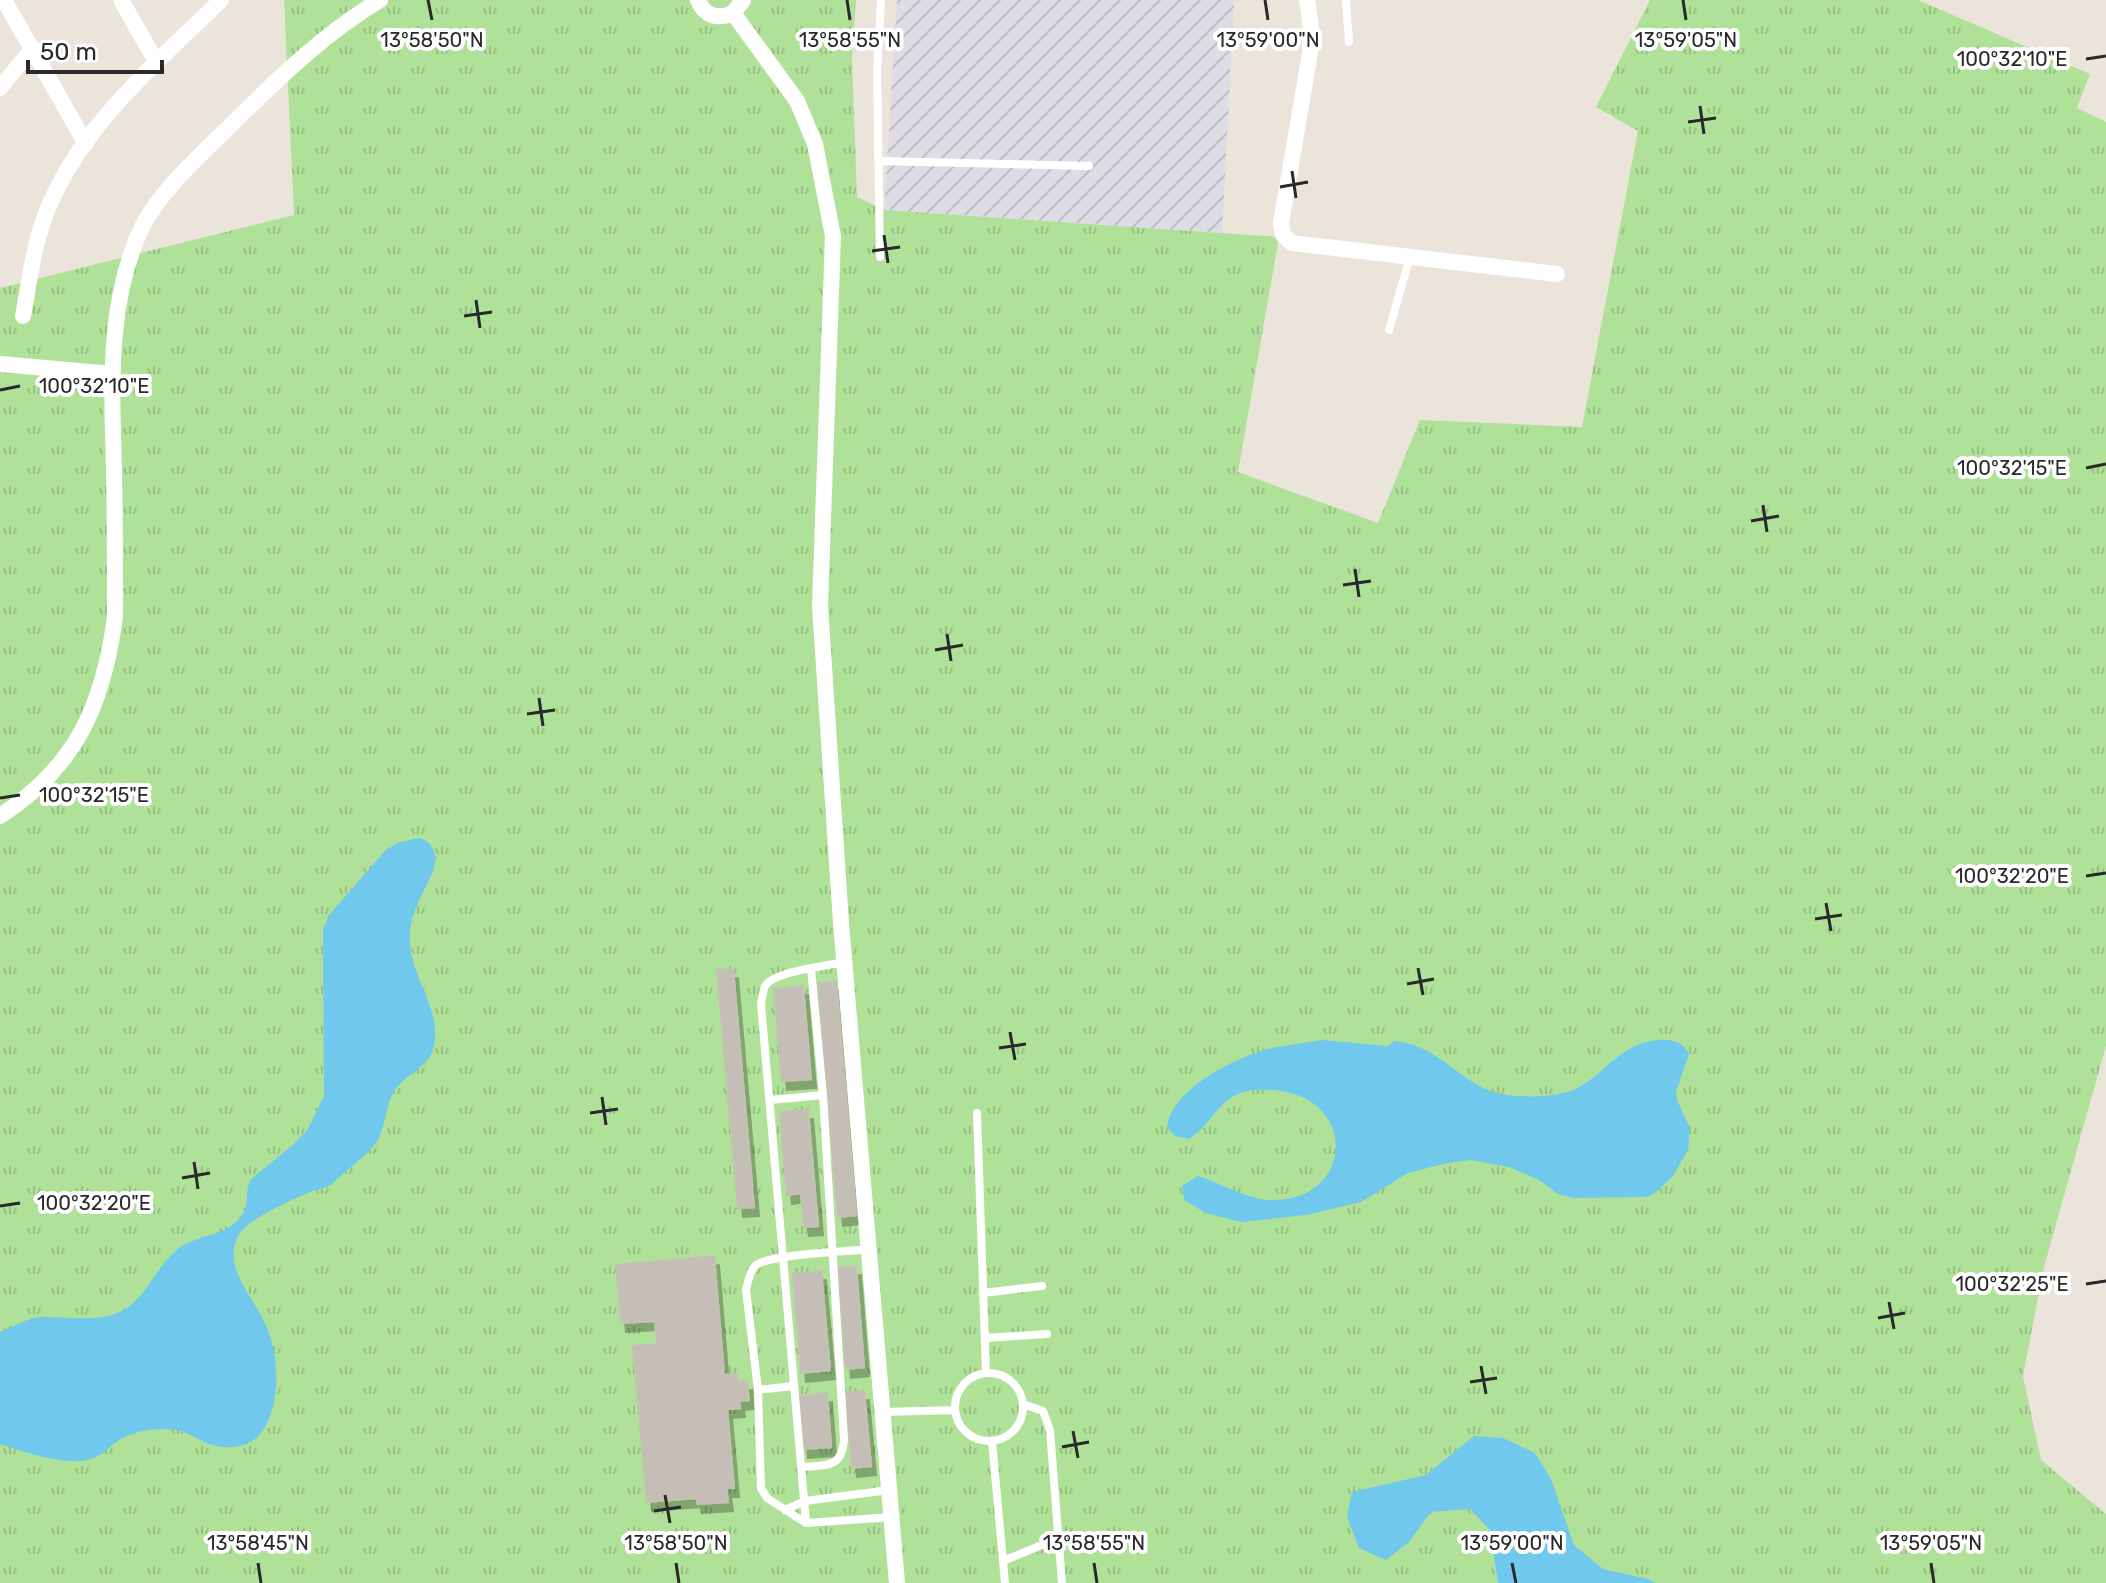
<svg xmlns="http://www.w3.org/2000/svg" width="2106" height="1583" font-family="Rubik,sans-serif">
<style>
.industrial{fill:url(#industrial-furrows)}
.grass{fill:url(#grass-tufts)}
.water{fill:#70c9ec}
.building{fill:#c4beb7;stroke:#c6c0b5;stroke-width:2;filter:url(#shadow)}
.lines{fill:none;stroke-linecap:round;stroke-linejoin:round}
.lane{stroke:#fff;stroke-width:8}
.street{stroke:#fff;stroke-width:16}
.ticks{fill:none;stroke:#292929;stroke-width:3}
.ticks-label{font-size:20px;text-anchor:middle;fill:#292929;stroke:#fff;stroke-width:8;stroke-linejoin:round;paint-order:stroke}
</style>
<defs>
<pattern id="industrial-furrows" width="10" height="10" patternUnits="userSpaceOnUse" patternTransform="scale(2)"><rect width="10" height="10" fill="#dedce4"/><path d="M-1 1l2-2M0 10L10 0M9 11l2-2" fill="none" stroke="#bebdc4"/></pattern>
<pattern id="grass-tufts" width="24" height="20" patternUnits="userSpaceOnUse" patternTransform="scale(2)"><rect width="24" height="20" fill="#b0e198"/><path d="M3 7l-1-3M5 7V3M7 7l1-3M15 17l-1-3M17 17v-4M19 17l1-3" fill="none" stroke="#97c183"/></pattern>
<filter id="shadow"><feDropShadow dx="5" dy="9" stdDeviation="0" flood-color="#0004"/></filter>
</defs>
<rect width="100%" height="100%" fill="#ebe4db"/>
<!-- industrial -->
<path class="industrial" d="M897,0H1234L1222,233L884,210Z"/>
<!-- grass -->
<path class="grass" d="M284,0H856L852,57L857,197L884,210L1279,237L1238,472L1378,523L1420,420L1582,427L1638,131L1596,107L1650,0H1918L2090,74L2077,108L2106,122V1046L2044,1267L2023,1376L2041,1460L2106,1514V1583H0V288L294,215Z"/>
<!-- water -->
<path class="water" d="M418,838C430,840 433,847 436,858C432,884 412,903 410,932C407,969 433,996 435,1030C437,1070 410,1067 394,1092C385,1106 386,1123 379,1138C372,1152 344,1172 332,1184C326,1189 317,1189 310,1192C292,1200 247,1219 238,1236C221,1270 258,1301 268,1330C278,1359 280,1391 269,1419C263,1433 255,1443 240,1446C203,1453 197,1429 165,1429C150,1429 132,1432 119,1440C110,1446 104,1454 94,1458C69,1468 25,1452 0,1444V1332C13,1327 27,1318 41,1317C66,1316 90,1322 115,1314C145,1304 154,1267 179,1248C197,1235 224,1236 239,1219C252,1204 243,1195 251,1179L294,1144L308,1129L324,1096L323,930L329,915L385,851L397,843Z
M1322,1040L1388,1046L1394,1041C1438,1044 1461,1084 1497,1093C1516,1098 1545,1097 1564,1093C1593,1086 1609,1058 1635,1046C1652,1039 1680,1034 1689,1054L1676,1092L1677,1100L1690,1128L1688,1150L1673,1176L1655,1193L1647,1197L1573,1198L1558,1194L1539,1180L1509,1167L1471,1160L1447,1163L1408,1173L1361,1202L1306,1215L1241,1222L1206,1213L1184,1200L1182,1186L1198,1176C1221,1183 1244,1198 1268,1200C1352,1204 1360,1103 1281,1091C1267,1089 1251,1088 1238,1094C1217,1103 1208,1128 1189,1139L1175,1136L1167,1127C1172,1088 1238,1056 1272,1048C1289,1045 1305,1043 1322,1040Z
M1474,1436L1503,1438L1535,1453L1551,1479L1574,1545L1603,1569L1648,1579L1656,1583H1498L1490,1530L1470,1509L1431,1512L1409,1542L1386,1560L1359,1548L1347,1517L1352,1492L1426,1475Z"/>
<!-- building -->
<path class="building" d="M733,969L754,1207L738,1208L717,970Z
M836,981L856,1215L838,1217L818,983Z
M803,986L811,1079L782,1081L774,989Z
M808,1110L818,1226L804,1227L801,1193L787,1195L780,1112Z
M714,1256L724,1375L737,1374L738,1382L747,1381L749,1400L739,1401L740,1408L727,1409L734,1488H726L728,1502L697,1504V1498L647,1502L633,1346L657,1344L655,1321L621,1323L616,1265Z
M856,1266L864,1367L846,1369L838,1268Z
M821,1271L830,1370L801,1373L793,1274Z
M864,1391L871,1466L852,1468L846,1393Z
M827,1393L831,1447L803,1449L799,1396Z"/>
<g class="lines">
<!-- lane -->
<path class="lane" d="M1346,0L1349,42
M879,161L1089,166
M880,257L877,72L881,0
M1389,330L1410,257
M770,1100L823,1095
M977,1113L986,1373
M869,1249C847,1252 767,1254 755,1266C749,1272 748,1283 746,1290L758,1390L761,1488L767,1498L806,1523L893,1517
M983,1293L1042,1286
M985,1338L1047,1334
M955 1407a34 34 0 1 1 68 0a34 34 0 1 1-68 0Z
M758,1390L793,1386
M1023,1404L1043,1411L1050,1430L1062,1583
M884,1412L955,1410
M992,1441L1005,1583
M801,1467C825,1465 842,1469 844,1440L823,1095L811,969
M785,1510L805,1501L889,1490
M806,1523L761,1004C762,999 763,991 765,986C774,971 827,966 844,962
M1003,1561L1059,1538"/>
<!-- street -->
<path class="street" d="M4,0L86,144
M121,0L157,63
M698,0C704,16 718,20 733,13L743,0
M1307,0L1311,29L1310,53L1281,223L1283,235L1292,243L1557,274
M733,13L797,101L815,144L833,236L820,606L841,923L897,1583
M0,88L33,48
M23,316C29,283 33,250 44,219C76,129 155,65 221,0
M0,364L112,374
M0,816C77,766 103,705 115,617C115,569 115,520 114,471C112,390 106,301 143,225C163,186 209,148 240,116C284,73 327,32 380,0"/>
</g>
<!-- ticks -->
<path class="ticks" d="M428,0L432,20M847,0L850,20M1265,0L1268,20M1683,0L1686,20M2086,59L2106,56M1700,106L1704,134M1688,122L1716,118M1292,171L1296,198M1280,187L1308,182M884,235L888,263M872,251L900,247M476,300L480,328M464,316L492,312M0,390L20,386M2086,468L2106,464M1763,505L1767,532M1751,521L1779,516M1355,569L1359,597M1343,585L1371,581M947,634L951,661M935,650L963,645M539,698L543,726M527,714L555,710M0,798L20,795M2086,876L2106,873M1826,903L1831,931M1815,919L1842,915M1418,968L1423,995M1407,984L1434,979M1010,1032L1015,1060M999,1048L1026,1044M602,1097L606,1125M590,1113L618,1109M194,1162L198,1189M182,1178L210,1173M0,1206L20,1203M2086,1284L2106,1281M1889,1302L1894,1329M1878,1318L1905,1313M1481,1366L1486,1394M1470,1382L1497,1378M1073,1431L1078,1458M1062,1447L1089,1442M665,1495L670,1523M654,1511L681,1507M258,1563L261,1583M676,1563L679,1583M1094,1563L1097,1583M1512,1563L1516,1583M1931,1563L1934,1583"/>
<g class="ticks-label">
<text x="432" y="47">13°58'50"N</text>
<text x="850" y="47">13°58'55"N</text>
<text x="1268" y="47">13°59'00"N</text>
<text x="1686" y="47">13°59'05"N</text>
<text x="2012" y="66">100°32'10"E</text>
<text x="94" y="393">100°32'10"E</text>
<text x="2012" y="475">100°32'15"E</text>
<text x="94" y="802">100°32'15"E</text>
<text x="2012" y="883">100°32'20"E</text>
<text x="94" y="1210">100°32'20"E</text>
<text x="2012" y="1291">100°32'25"E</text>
<text x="258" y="1550">13°58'45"N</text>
<text x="676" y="1550">13°58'50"N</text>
<text x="1094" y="1550">13°58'55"N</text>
<text x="1512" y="1550">13°59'00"N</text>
<text x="1931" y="1550">13°59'05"N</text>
</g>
<!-- scale -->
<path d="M28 60v12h134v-12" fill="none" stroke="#292929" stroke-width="4"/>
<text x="40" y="60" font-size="24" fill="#292929" stroke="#ffffff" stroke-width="6" paint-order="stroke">50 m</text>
</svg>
